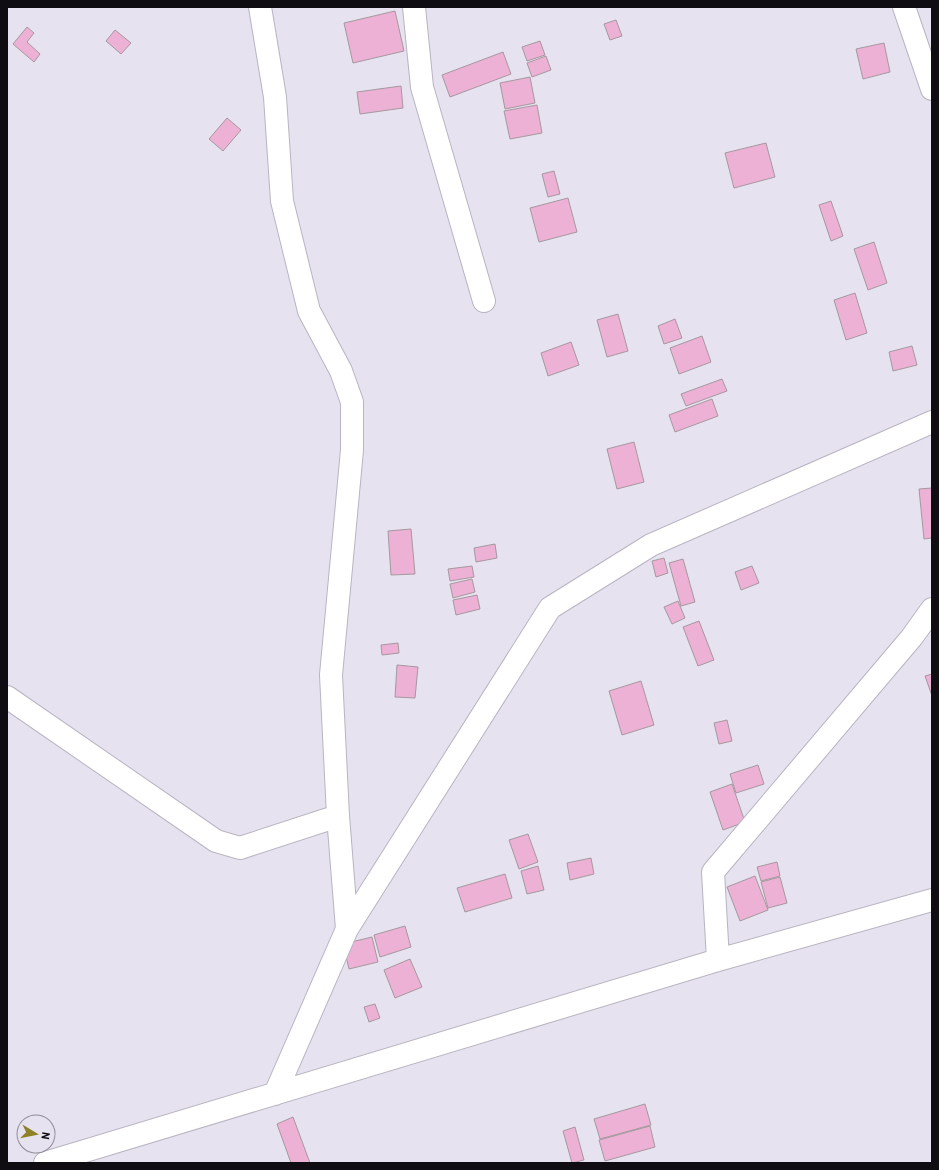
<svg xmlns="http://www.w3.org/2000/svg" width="939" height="1170" font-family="Barlow,sans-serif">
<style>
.building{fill:#ecb1d4;stroke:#a5989f}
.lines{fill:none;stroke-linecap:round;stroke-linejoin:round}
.minor-casing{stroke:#b9b4c1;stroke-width:24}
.minor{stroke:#fff;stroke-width:22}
</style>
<rect width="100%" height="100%" fill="#e7e2f0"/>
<!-- building -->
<path class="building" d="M395,11L404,51L353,63L344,23Z
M616,20L622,36L610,40L604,24Z
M27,27L34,33L27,42L40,54L34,62L13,44Z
M115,30L131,43L121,54L106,41Z
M540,41L545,55L527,61L522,47Z
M884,43L890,72L863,79L856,49Z
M503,52L511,74L450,97L442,75Z
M546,56L551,70L532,77L527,63Z
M530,77L535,103L505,109L500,83Z
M401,86L403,108L360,114L357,92Z
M537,105L542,133L510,139L504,111Z
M227,118L241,130L223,151L209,139Z
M766,143L775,177L734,188L725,153Z
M554,171L560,194L548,197L542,174Z
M568,198L577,232L539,242L530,208Z
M831,201L843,236L831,241L819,205Z
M874,242L887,283L868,290L854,249Z
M855,293L867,333L846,340L834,300Z
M618,314L628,351L607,357L597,320Z
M675,319L682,338L664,344L658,326Z
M702,336L711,362L679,374L670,348Z
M571,342L579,365L548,376L541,353Z
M912,346L917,365L893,371L889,352Z
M722,379L727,391L686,406L681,394Z
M712,399L718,416L675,432L669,415Z
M634,442L644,482L617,489L607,449Z
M932,488V538L924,539L919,489Z
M411,529L415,574L391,575L388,531Z
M495,544L497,558L476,562L474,548Z
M664,558L668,573L656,577L652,561Z
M683,559L695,602L681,606L669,563Z
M472,566L474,577L450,581L448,569Z
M752,566L759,583L741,590L735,572Z
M472,579L475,592L453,598L450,584Z
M477,595L480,609L456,615L453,600Z
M678,601L685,618L672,624L664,607Z
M699,621L714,660L698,666L683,627Z
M398,643L399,653L382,655L381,645Z
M397,665L418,667L415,698L395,697Z
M932,674V696L925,676Z
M641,681L654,725L622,735L609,691Z
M727,720L732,741L719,744L714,723Z
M758,765L764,784L736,793L730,774Z
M732,784L745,822L723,830L710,792Z
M528,834L538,862L519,869L509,840Z
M591,858L594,874L570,880L567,863Z
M777,862L780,876L761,881L757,867Z
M538,866L544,890L527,894L521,871Z
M505,874L512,898L465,912L457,888Z
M755,876L768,910L740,921L727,887Z
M780,877L787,903L768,908L761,882Z
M405,926L411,947L380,957L374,935Z
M372,937L378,962L349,969L343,944Z
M410,959L422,987L395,998L384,970Z
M375,1004L380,1018L369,1022L364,1007Z
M645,1104L651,1125L600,1139L594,1119Z
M293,1117L310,1163H291L277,1124Z
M650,1126L655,1147L605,1161L599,1140Z
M575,1127L584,1160L572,1163L563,1131Z"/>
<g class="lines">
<!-- minor casing -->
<g class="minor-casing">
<path id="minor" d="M260,7L275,97L282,201L309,311L341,371L352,402V450L331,675L338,816L347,929
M414,7L422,87L484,301
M904,7L932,89
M7,697L216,841L240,848L338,816
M718,960L713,872L912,637L932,609
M275,1094L347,929L550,608L651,545L932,422
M45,1163L718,960L932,900"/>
</g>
<!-- minor -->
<use href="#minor" class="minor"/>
</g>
<!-- border -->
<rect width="939" height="1170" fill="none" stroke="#0f0d12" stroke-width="16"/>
<!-- north arrow -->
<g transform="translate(36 1134) rotate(100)"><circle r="19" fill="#e7e2f0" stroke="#918d97"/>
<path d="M0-3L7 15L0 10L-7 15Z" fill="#8e8128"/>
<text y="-6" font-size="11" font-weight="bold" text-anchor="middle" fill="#0f0d12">N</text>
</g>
</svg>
